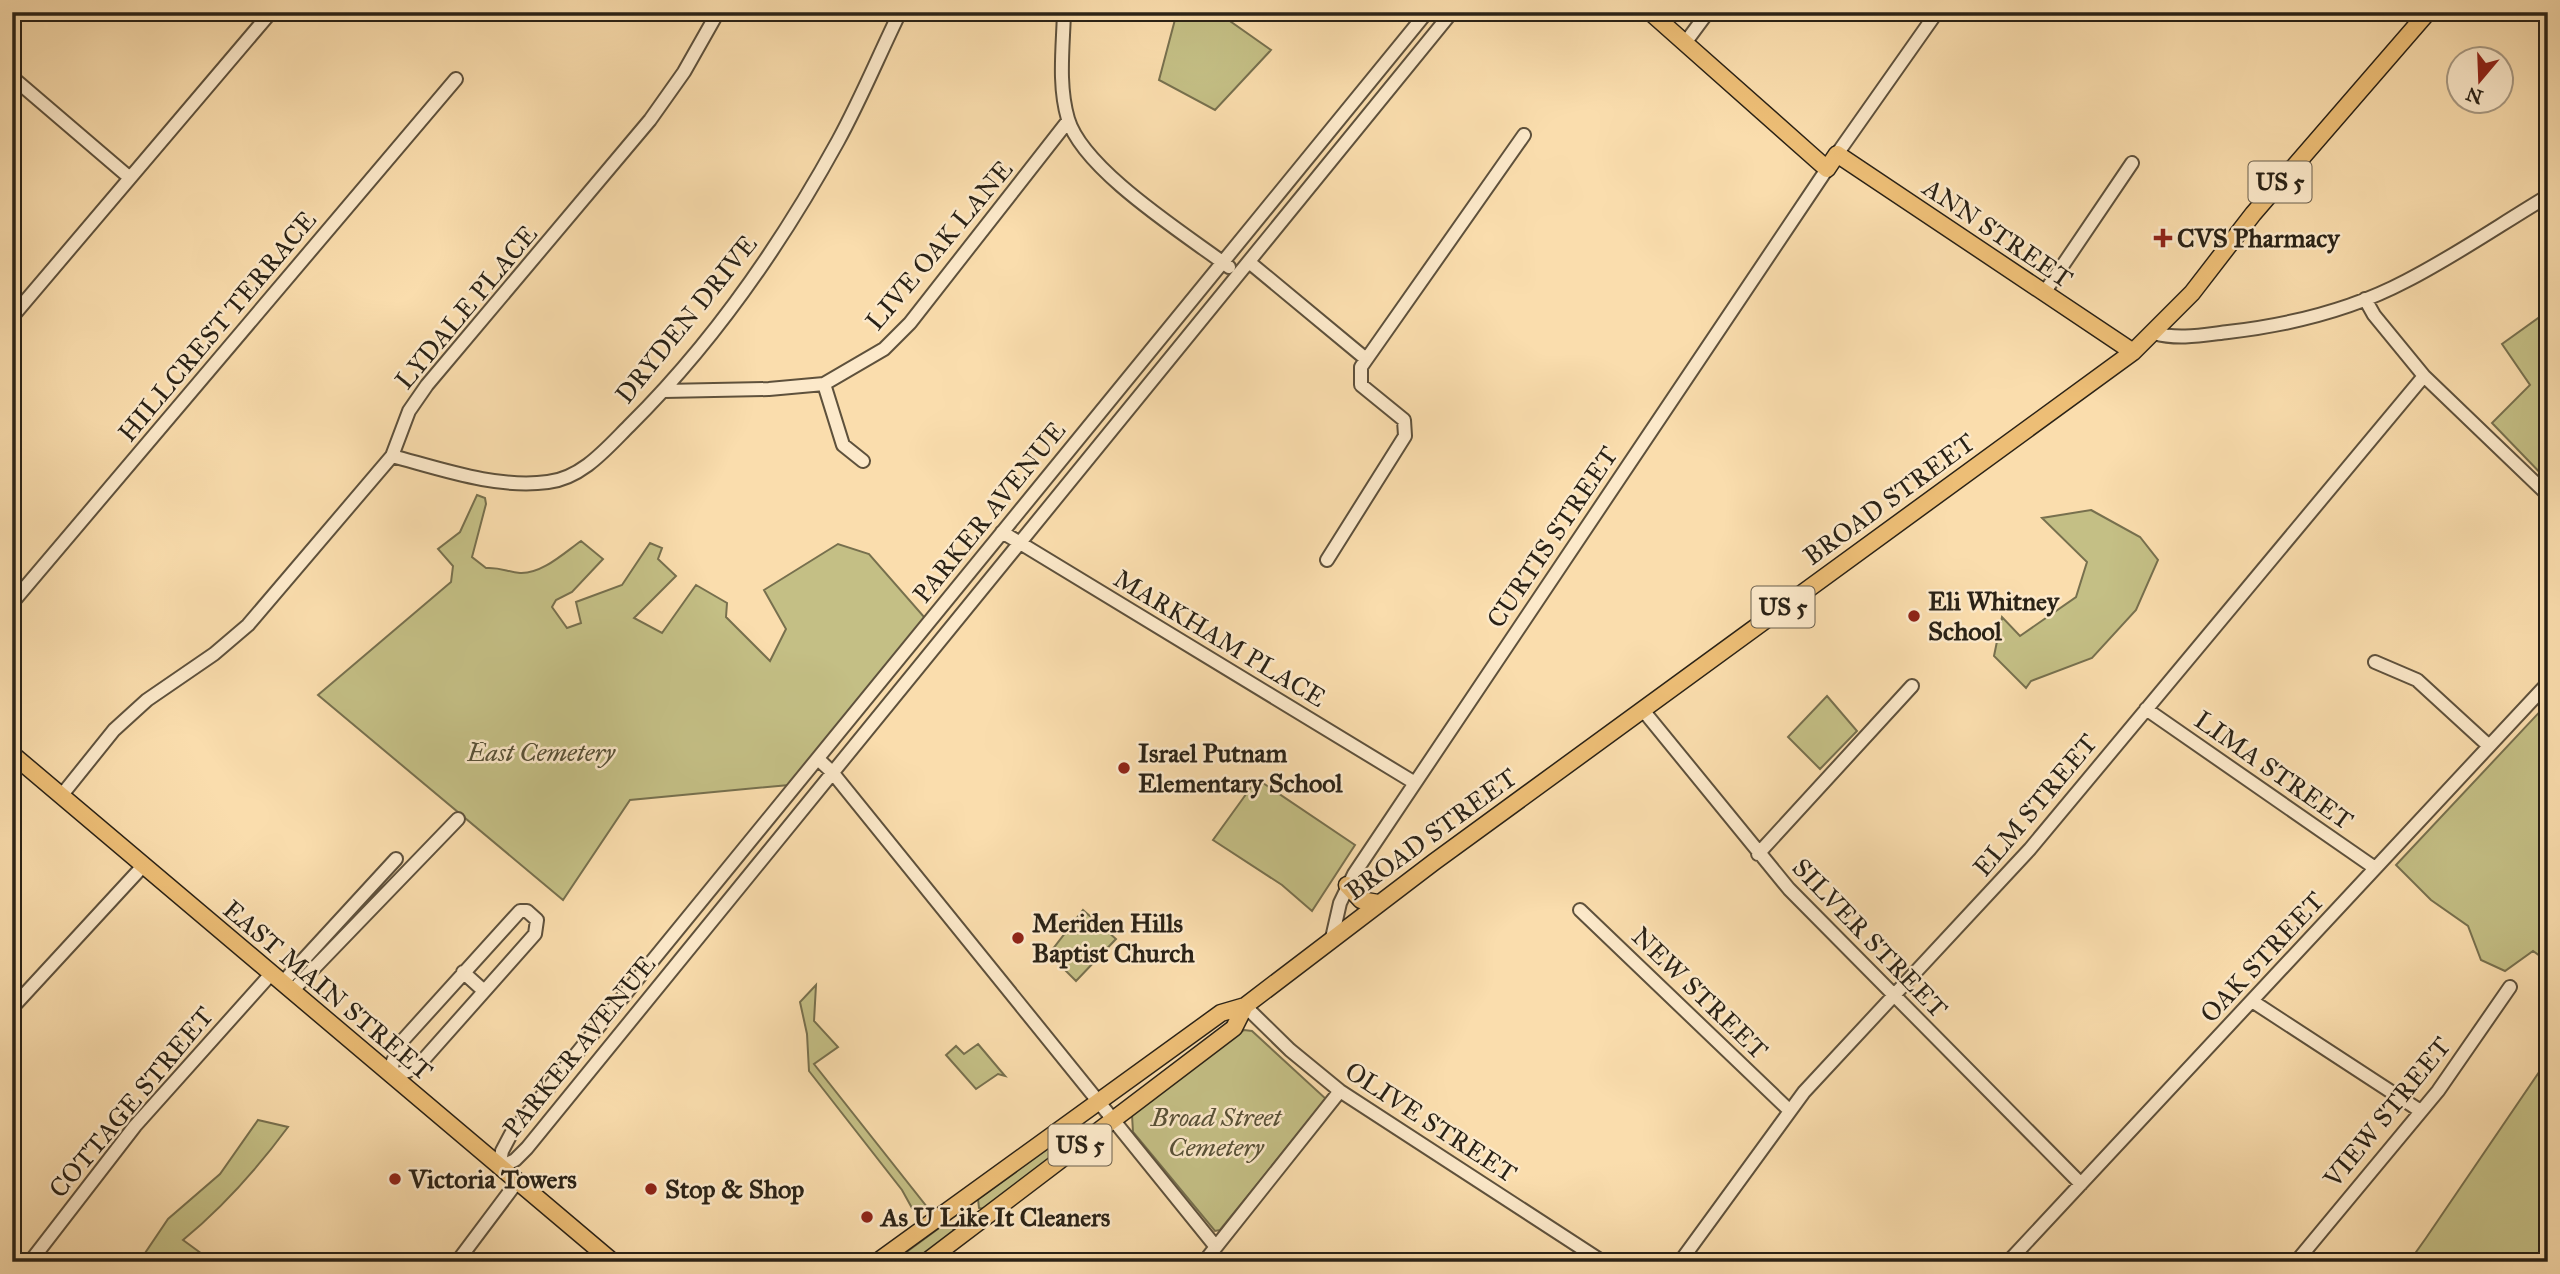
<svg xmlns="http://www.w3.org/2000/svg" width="2560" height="1274" font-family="'IM FELL Great Primer',serif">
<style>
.green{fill:#c4bf85;stroke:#77704e;stroke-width:2}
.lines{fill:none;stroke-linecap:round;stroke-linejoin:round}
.minor-casing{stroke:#5e513c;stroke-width:16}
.major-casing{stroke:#2a2216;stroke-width:19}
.minor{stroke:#fce9ca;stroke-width:12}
.major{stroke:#edbe76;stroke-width:16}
.poi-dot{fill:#8f2418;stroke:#fce9ca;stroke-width:2.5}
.labels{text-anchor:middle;stroke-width:5;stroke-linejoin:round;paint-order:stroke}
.shield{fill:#fce9ca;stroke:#695e4c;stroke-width:2}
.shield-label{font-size:24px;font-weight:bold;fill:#2a2216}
.street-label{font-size:26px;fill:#2a2216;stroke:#fce9ca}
.poi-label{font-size:26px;font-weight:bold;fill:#2a2216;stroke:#fce9ca;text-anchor:start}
.park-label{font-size:26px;font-style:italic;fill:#585137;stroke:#fce9ca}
</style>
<rect width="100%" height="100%" fill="#faddad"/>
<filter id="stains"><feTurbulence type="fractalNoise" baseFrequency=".00286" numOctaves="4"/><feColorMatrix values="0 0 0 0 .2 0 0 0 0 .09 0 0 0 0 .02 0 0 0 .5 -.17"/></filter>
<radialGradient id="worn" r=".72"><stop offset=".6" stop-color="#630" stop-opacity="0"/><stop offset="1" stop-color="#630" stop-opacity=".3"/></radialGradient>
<!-- green -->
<path class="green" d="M1177,12H1217L1271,50L1215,110L1159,80Z
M2548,311V481L2492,423L2530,385L2502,344Z
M477,495L485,498L486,504L472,557L486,568C501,567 507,572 520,573C542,574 564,553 581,541L603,559L572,592L556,600L552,607L567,628L581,623L576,602L622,585L650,543L662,548L658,559L676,576L634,618L662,633L696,585L727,603L726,617L770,661L786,629L764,590L838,544L869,554L925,618L789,785L630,800L563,900L318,695L451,582L453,566L438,549L460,532Z
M2091,510L2140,537L2158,560L2136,610L2092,658L2031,681L2026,688L1994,656L2002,617L2020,636L2076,597L2087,562L2042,518Z
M1827,696L1857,731L1820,769L1788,737Z
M2548,703V962L2533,951L2505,971L2481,960L2468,926L2431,900L2396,865Z
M1257,779L1355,845L1312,911L1282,885L1213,840Z
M1083,910L1116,939L1076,981L1049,954Z
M816,985L814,1021L838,1047L814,1064L927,1207L922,1210L912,1208L902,1190L809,1071L807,1034L800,1002Z
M1244,1030L1252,1031L1326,1099L1220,1230L1215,1231L1133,1132L1132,1115Z
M978,1044L1005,1076L998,1074L976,1089L946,1055L956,1046L964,1054Z
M2548,1059V1262H2409L2426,1238Z
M258,1120L288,1127C257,1169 223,1207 183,1240L213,1262H139L168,1219L220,1174Z
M1083,1123L1088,1130L984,1209L979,1208L978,1199Z
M946,1223L952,1225L954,1232L915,1262H893Z"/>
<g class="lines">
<!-- minor casing -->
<g class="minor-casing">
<path id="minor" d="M1064,12C1063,48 1058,85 1068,119C1083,170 1185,234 1229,267
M1427,12L511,1134L502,1151L499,1168L515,1160L527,1148L1452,12
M1685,43L1708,12
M12,77L130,178
M1837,154L1937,12
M1249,262L1366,359
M2044,293L2132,163
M2365,299L2374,315L2424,376L2548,495
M12,317L271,12
M2154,333C2178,340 2203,335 2228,332C2289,325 2351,310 2406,281C2455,256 2501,224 2548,196
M824,384L843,445L863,461
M664,391L769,389L824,384L884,349L910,323L1068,121
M392,456C441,469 497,489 548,482C582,478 606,449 629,426C712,344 782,243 838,141C861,99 879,55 900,12
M1002,532L1415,783
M1327,560L1405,436L1404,420L1361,385V367L1524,135
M12,603L456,79
M2375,662L2417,680L2489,746
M1642,709L1789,889L2081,1184
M2146,709L2375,868
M818,759L832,772L1216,1247
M61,796L114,730L147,700L214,654L248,625L392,456L409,411L427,385L650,120L684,72L718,12
M1758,854L1912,686
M1580,910L1789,1110
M520,911H527L537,920L535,934L425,1058L408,1071L391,1076L393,1061L404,1039Z
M1332,938L1340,903L1354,874L1827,169
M463,972L484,991
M282,983L396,859
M292,991L458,819
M2252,1001L2419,1110
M1245,1006L1290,1050L1340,1091L1603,1262
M12,1008L143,866
M30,1262L135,1126L271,974
M457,1262L517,1182
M1204,1262L1340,1091
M1680,1262L1804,1092L2030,849L2424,376
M2008,1262L2548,683
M2296,1262L2438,1091L2510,987"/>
</g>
<!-- major casing -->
<g class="major-casing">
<path id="major" d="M1650,12L1827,169L1837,154L2133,352
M12,754L613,1262
M1347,885L1361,900L1378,903
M877,1262L1221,1013L1245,1006L1434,862L2133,352L2192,293L2253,214L2428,12
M926,1262L1234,1028L1245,1006"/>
</g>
<!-- minor -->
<use href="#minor" class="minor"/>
<!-- major -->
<use href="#major" class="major"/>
</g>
<!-- markers -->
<g class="poi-dot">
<path d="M2159.5 227.5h7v7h7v7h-7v7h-7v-7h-7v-7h7z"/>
<circle cx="1914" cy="616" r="7"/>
<circle cx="1124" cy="768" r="7"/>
<circle cx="1018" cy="938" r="7"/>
<circle cx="395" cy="1179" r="7"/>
<circle cx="651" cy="1189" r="7"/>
<circle cx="867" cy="1217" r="7"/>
</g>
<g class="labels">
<!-- shield labels -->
<g class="shield">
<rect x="2248.5" y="161.5" width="63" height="41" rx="5"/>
<rect x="1751.5" y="586.5" width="63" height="41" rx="5"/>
<rect x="1048.5" y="1124.5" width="63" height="41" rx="5"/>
</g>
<g class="shield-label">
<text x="2280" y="190">US 5</text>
<text x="1783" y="615">US 5</text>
<text x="1080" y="1153">US 5</text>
</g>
<!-- street labels -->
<g class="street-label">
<text transform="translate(1998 233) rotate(34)" y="9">ANN STREET</text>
<text transform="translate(939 245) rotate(-50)" y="9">LIVE OAK LANE</text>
<text transform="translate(466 307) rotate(-50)" y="9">LYDALE PLACE</text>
<text transform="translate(686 319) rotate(-51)" y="9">DRYDEN DRIVE</text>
<text transform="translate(217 326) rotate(-50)" y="9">HILLCREST TERRACE</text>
<text transform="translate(1889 499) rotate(-36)" y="9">BROAD STREET</text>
<text transform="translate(989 512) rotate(-51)" y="9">PARKER AVENUE</text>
<text transform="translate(1552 537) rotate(-56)" y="9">CURTIS STREET</text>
<text transform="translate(1220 638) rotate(31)" y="9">MARKHAM PLACE</text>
<text transform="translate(2274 770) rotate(35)" y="9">LIMA STREET</text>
<text transform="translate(2035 805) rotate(-50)" y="9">ELM STREET</text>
<text transform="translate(1431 834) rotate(-36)" y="9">BROAD STREET</text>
<text transform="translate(1870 938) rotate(46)" y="9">SILVER STREET</text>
<text transform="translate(2262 957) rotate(-47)" y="9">OAK STREET</text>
<text transform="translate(328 990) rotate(40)" y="9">EAST MAIN STREET</text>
<text transform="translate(1700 993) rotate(44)" y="9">NEW STREET</text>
<text transform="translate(579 1046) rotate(-51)" y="9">PARKER AVENUE</text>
<text transform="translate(131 1102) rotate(-50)" y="9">COTTAGE STREET</text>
<text transform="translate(2387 1112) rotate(-51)" y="9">VIEW STREET</text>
<text transform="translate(1431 1122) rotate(33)" y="9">OLIVE STREET</text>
</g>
<!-- poi labels -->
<g class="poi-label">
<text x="2177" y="247">CVS Pharmacy</text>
<text x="1928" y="610">Eli Whitney<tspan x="1928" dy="30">School</tspan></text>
<text x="1138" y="762">Israel Putnam<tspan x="1138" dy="30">Elementary School</tspan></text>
<text x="1032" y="932">Meriden Hills<tspan x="1032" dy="30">Baptist Church</tspan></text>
<text x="409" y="1188">Victoria Towers</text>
<text x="665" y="1198">Stop &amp; Shop</text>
<text x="881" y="1226">As U Like It Cleaners</text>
</g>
<!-- park labels -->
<g class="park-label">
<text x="541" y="761">East Cemetery</text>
<text x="1216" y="1126">Broad Street<tspan x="1216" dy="30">Cemetery</tspan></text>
</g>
</g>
<!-- margin -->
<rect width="2560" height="1274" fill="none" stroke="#faddad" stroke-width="42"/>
<rect x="14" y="14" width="2532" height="1246" fill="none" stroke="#2a2216" stroke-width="3.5"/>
<rect x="21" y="21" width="2518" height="1232" fill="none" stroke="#2a2216" stroke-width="2"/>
<!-- north arrow -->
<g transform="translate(2480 80) rotate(199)"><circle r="33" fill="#fce9ca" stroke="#a89982" stroke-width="2"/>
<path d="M0-5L12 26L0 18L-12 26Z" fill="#8f2418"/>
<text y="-10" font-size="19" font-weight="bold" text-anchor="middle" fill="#2a2216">N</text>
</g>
<rect width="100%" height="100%" filter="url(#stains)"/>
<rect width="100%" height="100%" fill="url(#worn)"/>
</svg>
